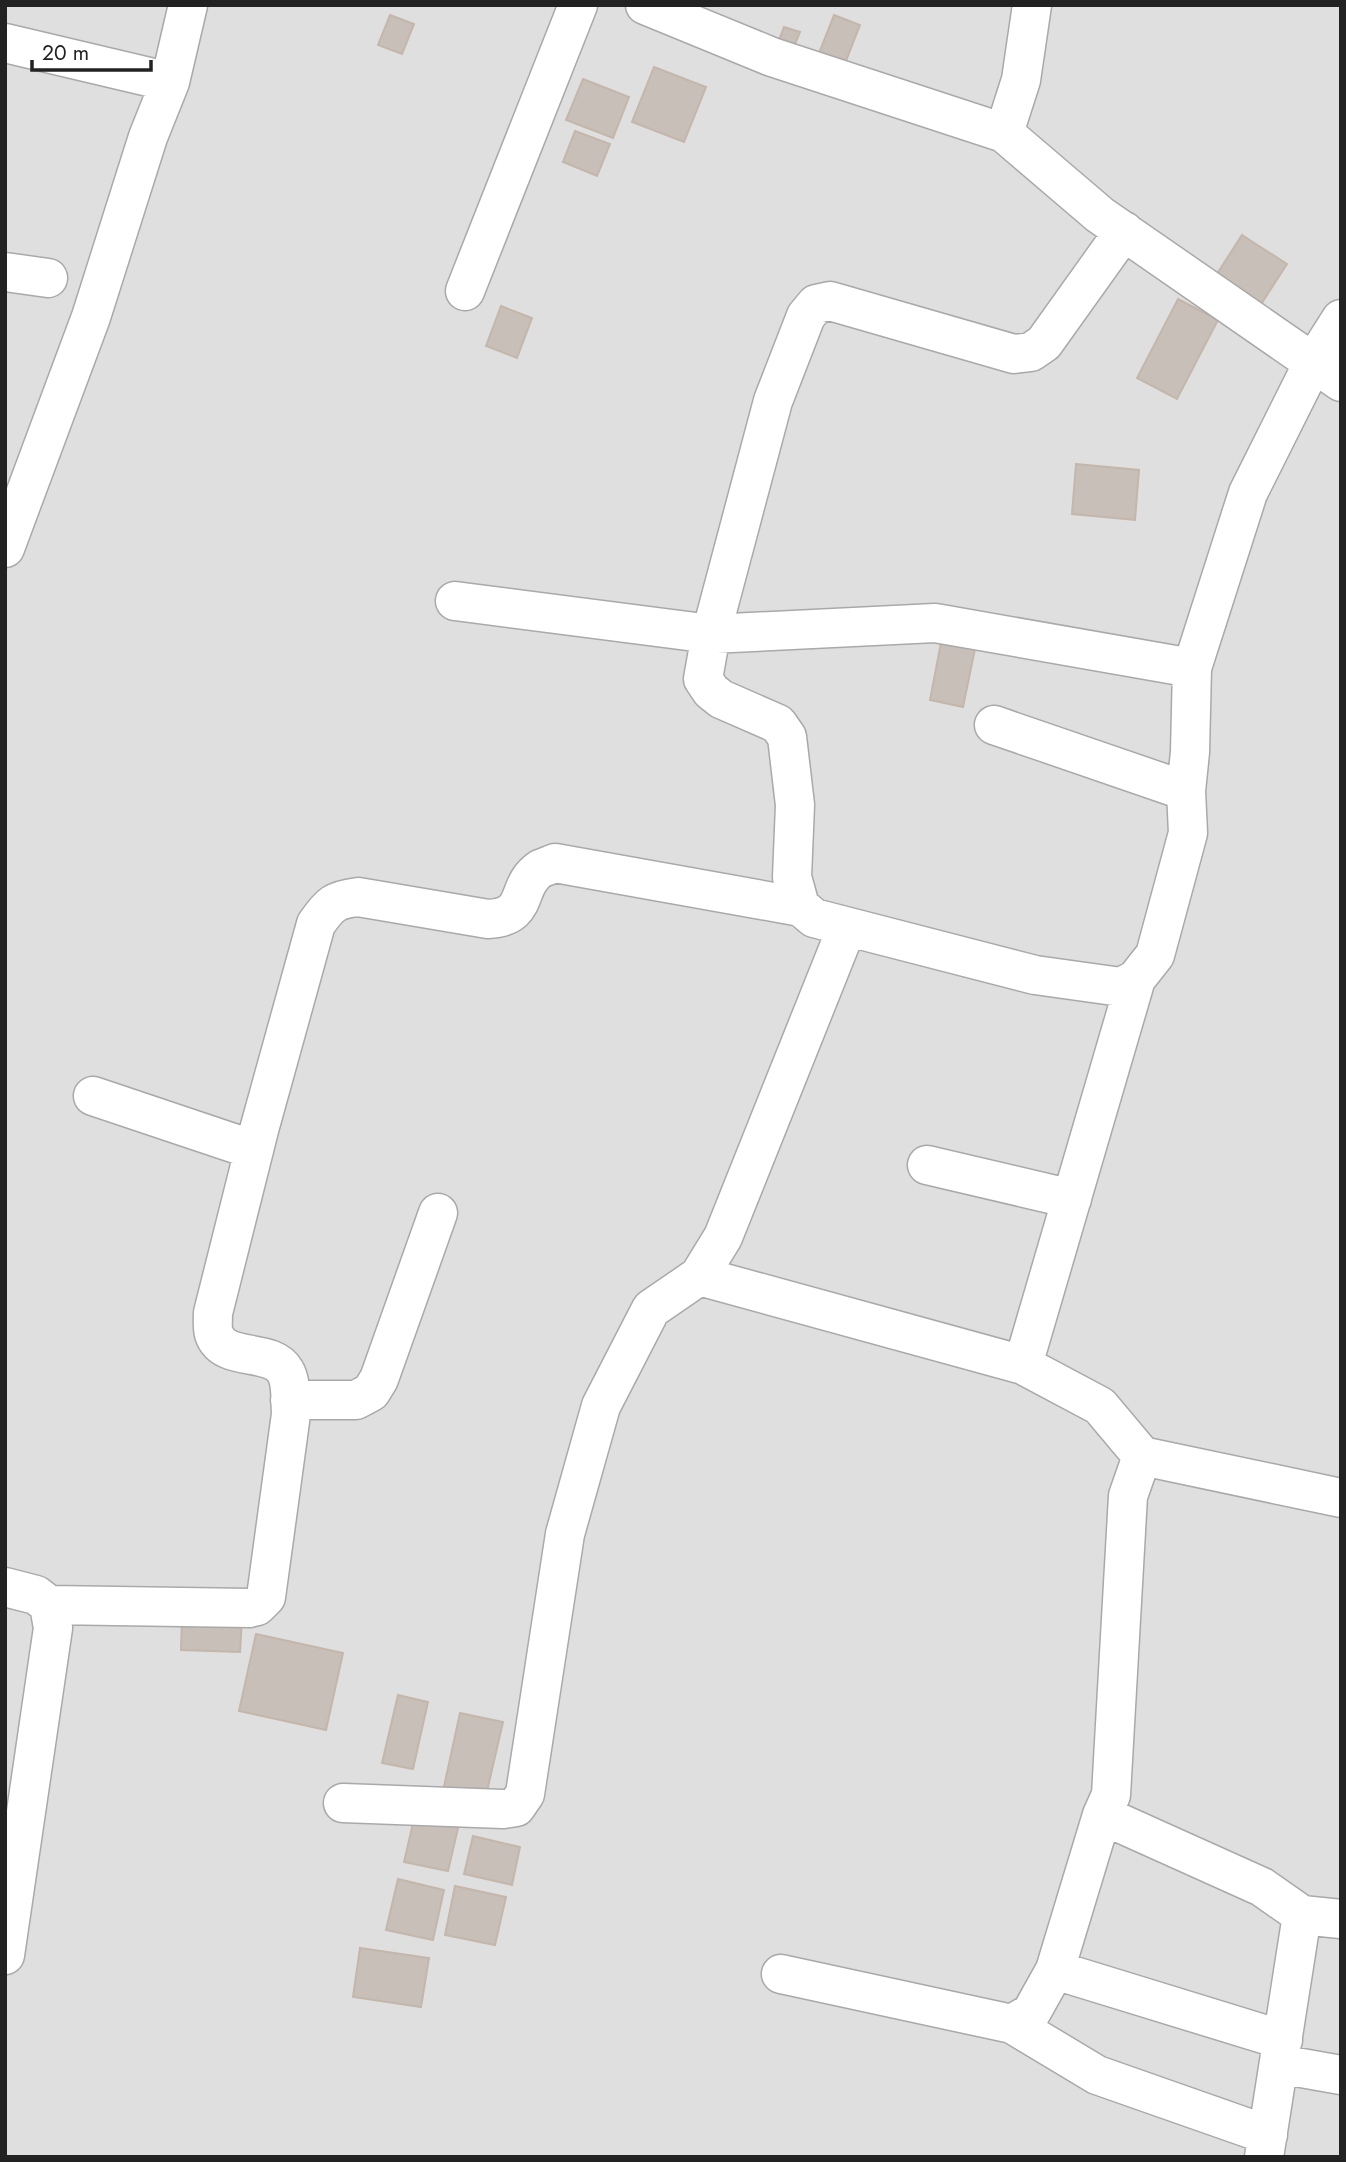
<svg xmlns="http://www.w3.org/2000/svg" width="1346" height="2162" font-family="Jost,sans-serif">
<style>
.residential{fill:#e0dfdf}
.building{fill:#c7bfb8;stroke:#c4b6ab;stroke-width:2}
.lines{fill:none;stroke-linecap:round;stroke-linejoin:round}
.minor-casing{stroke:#a9a9a9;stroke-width:41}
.minor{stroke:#fff;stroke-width:38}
</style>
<rect width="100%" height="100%" fill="#f2efe9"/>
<!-- residential -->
<path class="residential" d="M5,5H1341V2157H5Z"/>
<!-- building -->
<path class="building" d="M390,15L414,24L402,54L378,45Z
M834,15L860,25L842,71L816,61Z
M784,27L800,32L791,54L776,48Z
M654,67L706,87L684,142L632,122Z
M583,79L629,97L613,138L566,120Z
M575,131L610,144L597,176L563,162Z
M1242,235L1287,264L1258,309L1213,280Z
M1178,299L1218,320L1177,399L1137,378Z
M501,306L532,318L517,358L486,346Z
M1076,464L1139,470L1135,520L1072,514Z
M943,632L977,639L963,707L930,700Z
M182,1617L242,1618L240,1652L181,1650Z
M256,1634L343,1653L326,1730L239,1711Z
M398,1695L428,1702L413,1769L382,1763Z
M460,1713L503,1722L485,1800L443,1791Z
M414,1819L458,1828L448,1871L404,1862Z
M473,1836L520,1847L512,1885L464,1874Z
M398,1879L444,1890L433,1940L386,1930Z
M455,1886L506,1897L495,1945L445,1935Z
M360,1948L429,1958L421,2007L353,1997Z"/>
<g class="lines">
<!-- minor casing -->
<g class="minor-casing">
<path id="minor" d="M645,5L772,57L1004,133L1100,215L1341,382
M5,43L170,82
M1004,133L1021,80L1032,5
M1124,231L1044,343L1031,352L1014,354L830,301L816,304L806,316L773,401L711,634L703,679L711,691L721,699L778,724L787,737L795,805L792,877L800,906L814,918L1035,975L1121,987L1136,979L1155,955L1188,833L1186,791L1190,752L1192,668L1248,493L1313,363L1341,319
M5,272L48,278
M465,291L578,5
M5,548L91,317L148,137L170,82L188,5
M455,601L711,634L935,623L1192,668
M994,725L1186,791
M93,1096L254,1150
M927,1165L1072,1199
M699,1276L1023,1365L1100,1406L1142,1456L1341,1498
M1023,1365L1136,979
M290,1400H356L371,1392L379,1379L438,1213
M5,1587L36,1595L49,1605L53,1628L5,1955
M49,1605L249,1608L257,1606L266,1597L291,1414C290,1401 292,1382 285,1371C271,1347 224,1363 214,1334C212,1328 213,1319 213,1313L259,1130L316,924C330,904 334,900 358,897L488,919C531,917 514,887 540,869C544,867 551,865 555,863L801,907
M343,1803L503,1809L516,1807L525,1794L565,1534L601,1406L651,1309L699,1276L723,1237L847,927
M1102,1815L1262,1887L1302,1915L1341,1919
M1055,1970L1283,2040
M781,1974L1012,2024L1031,2013L1055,1970L1102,1815L1111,1795L1128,1496L1142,1456
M1012,2024L1097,2075L1268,2135
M1279,2064L1341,2075
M1264,2157L1302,1915"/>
</g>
<!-- minor -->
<use href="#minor" class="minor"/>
</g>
<!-- border -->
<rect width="1346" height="2162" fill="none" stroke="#222222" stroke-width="14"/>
<!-- scale -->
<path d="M32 60v10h119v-10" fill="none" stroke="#222222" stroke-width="3.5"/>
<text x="42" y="60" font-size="21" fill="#222222" stroke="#ffffff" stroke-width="5" paint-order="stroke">20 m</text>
</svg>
